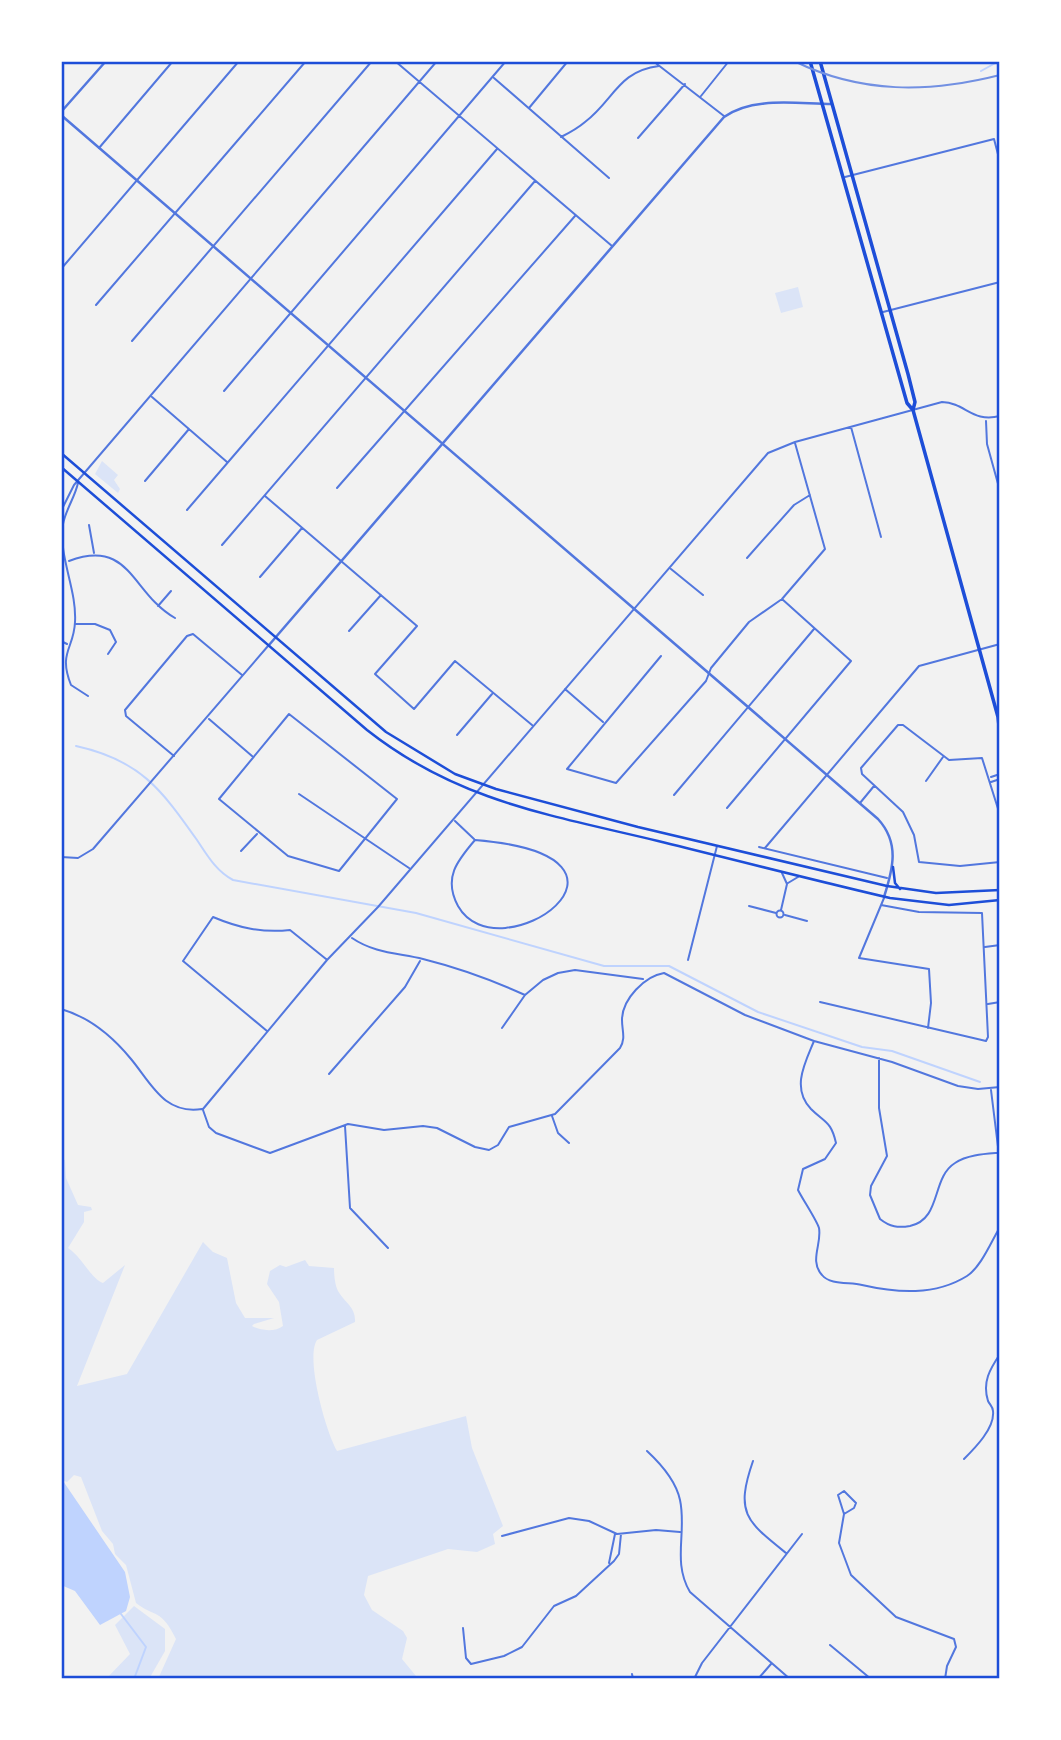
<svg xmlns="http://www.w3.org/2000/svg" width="1061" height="1740" font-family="Poppins,sans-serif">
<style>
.green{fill:#dbe4f7}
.water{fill:#bfd3fe}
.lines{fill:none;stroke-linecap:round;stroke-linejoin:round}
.stream{stroke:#bfd3fe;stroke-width:2}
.minor{stroke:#5277de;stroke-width:2}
.tertiary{stroke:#5277de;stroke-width:2.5}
.secondary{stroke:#1d4ed8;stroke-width:2.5}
.primary{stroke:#1d4ed8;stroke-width:3.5}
.rail{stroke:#7290e2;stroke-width:2}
.neatline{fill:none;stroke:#1d4ed8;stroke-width:2.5}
</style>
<rect width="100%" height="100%" fill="#f2f2f2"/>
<!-- green -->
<path class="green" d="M798,287L803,307L781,313L775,293Z
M102,461L118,475L114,480L120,489L118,493L95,474Z
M61,1159L65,1160L66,1178L78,1205L91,1207L92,1210L84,1212V1222L68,1248C82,1257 91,1279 103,1283L125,1265L77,1386L127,1374L203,1242L213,1252L227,1258L236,1303L245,1318H274L254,1324L252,1326C260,1331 276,1332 283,1326L279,1302L267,1284L270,1271L280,1265L286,1267L305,1260L309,1266L334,1268C334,1275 335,1285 338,1291C345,1303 356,1307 355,1322L317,1340C305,1358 326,1432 337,1451L466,1416L472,1448L503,1526L493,1534L495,1544L477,1552L448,1549L368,1576L364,1595L372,1610L403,1631L407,1638L402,1659L416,1676H441L440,1679H158L176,1639C161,1608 155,1618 136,1603L126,1565L115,1554L113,1544L102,1531L81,1477L74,1475L67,1482L62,1480L64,1450L61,1445Z
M134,1606L165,1629V1651L149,1679H106L130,1654L115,1625Z"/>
<!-- water -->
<path class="water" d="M61,1478L125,1572L130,1597L126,1611L100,1625L75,1591L61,1585Z"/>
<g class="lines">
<!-- stream -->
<path class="stream" d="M981,71L999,61
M76,746C140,760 161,789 197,840C207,855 216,871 233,880L416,913L604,966H669L758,1012L862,1047L892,1051L980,1082
M121,1614L146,1647L134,1679"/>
<!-- minor -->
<path class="minor" d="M395,61L612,246
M653,61L724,116
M494,78L609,178
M701,96L729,61
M529,108L568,61
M561,137C569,133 578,128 585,122C614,100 618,71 659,66
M638,138L685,84
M99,148L173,61
M845,177L994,139L1000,162
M61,269L239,61
M96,305L306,61
M883,312L1000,282
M132,341L372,61
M224,391L506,61
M152,397L227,462
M986,421L987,444L1000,491
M851,427L881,537
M145,481L189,429
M78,483C75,497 66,509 63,524C58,556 77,589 75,622C74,649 58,652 71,685L88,696
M337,488L575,216
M265,496L417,626L375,674L414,709L455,661L532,725
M187,510L497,149
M61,511L74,485L437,61
M89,525L94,553
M222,545L535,181
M747,558L794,505L810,495
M69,561C131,538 131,593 175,618
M671,569L703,595
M260,577L302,528
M158,606L171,591
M76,624H95L110,630L116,642L108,654
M349,631L381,595
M61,641L67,644
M661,656L567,769L616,783L706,681L711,668L749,622L782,599L825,549L795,443
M565,689L603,722
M289,714L397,799L339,871L288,856L219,799Z
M209,719L252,756
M457,735L492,694
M174,756L126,716L125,710L187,636L193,634L242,675
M991,777L1000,774
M926,781L943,757
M991,782L1000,779
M299,794L409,868
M674,795L814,629
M860,803L874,786
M727,808L851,661L782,599
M1000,815L982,758L949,760L903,725H898L861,768L862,774L903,812L914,835L919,862L960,866L1000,862
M455,821L474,839
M475,840C673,856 498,977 458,906C443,878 457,861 475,840Z
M759,847L887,878
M765,848L919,666L1000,644
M241,851L257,834
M61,857L78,858L93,849L268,646
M788,883L798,877
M884,898L859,958L929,969L931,1003L928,1028
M749,906L776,913
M781,910L787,884L782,873
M776.5 914a3.5 3.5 0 1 1 7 0a3.5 3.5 0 1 1-7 0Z
M785,915L807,921
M352,938C374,953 397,953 423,959C459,968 492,980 525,995
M985,947L1000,945
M688,960L717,846
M820,1002L986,1041L988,1037L982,913L919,912L881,905
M988,1004L1000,1002
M61,1009C89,1017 113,1037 131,1059C151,1083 164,1115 202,1109
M502,1028L525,995L543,980L558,973L575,970L643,979
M267,1031L183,961L213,917C239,928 262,933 290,930L326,959
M814,1041C805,1063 791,1088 811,1109C825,1123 831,1121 836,1143L825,1159L803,1169L798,1190C803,1200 816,1219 819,1228C822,1244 809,1261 822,1275C830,1285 849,1282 862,1285C897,1293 935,1296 967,1276C981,1267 991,1242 1000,1227
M879,1058V1108L887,1156L871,1186L870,1195L880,1219C890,1227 898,1228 910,1226C942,1219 931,1178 955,1163C967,1155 984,1154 997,1153
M329,1074L405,987L420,961
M991,1090L1000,1163
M203,1109L327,960L378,907L768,453L795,442L942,402C966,403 972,423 1000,416
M203,1110L209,1127L216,1133L270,1153L348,1124L384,1130L423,1126L437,1128L475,1147L489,1150L498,1145L509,1127L555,1114L620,1048C626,1038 622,1031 622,1020C622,999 645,976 664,973L745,1015L814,1041L892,1062L958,1086L978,1089L1000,1087
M552,1116L558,1133L569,1143
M345,1126L350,1208L388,1248
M647,1451C661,1464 676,1481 680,1500C687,1532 672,1562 690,1592L790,1679
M964,1459C975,1448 995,1428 993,1411C993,1407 990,1405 988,1401C982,1382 990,1369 1000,1354
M753,1461C735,1513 746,1521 786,1553
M844,1514L854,1508L856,1503L844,1491L838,1495L844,1514L839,1543L851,1575L896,1617L954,1639L956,1647L947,1666L945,1679
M502,1536L569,1518L589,1521L617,1534L656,1530L680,1532
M609,1563L615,1534
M463,1628L466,1658L471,1664L504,1656L522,1647L554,1606L576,1596L614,1561L619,1554L621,1534
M830,1645L871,1679
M632,1674L633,1679
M694,1679L702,1663L802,1534
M758,1679L771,1664"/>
<!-- tertiary -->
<path class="tertiary" d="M61,112L106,61
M61,115L878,819C900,843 893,869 884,897
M269,645L724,117C753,96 798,104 832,104"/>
<!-- secondary -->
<path class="secondary" d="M61,453L386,732L455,774L496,789L638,827L887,886L936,893L1000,890
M61,467L367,730C457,801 550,815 658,841C735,860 813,880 890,898L949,905L1000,900
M893,867L895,883L900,889"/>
<!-- primary -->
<path class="primary" d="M810,61L907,403L913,410L998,717L1000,735
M820,61L908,374L915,402L913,410"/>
<!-- rail -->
<path class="rail" d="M794,61C861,94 929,93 1000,75"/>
</g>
<!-- border -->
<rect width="1061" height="1740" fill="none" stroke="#ffffff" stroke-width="126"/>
<rect x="63" y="63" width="935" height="1614" class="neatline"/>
</svg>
